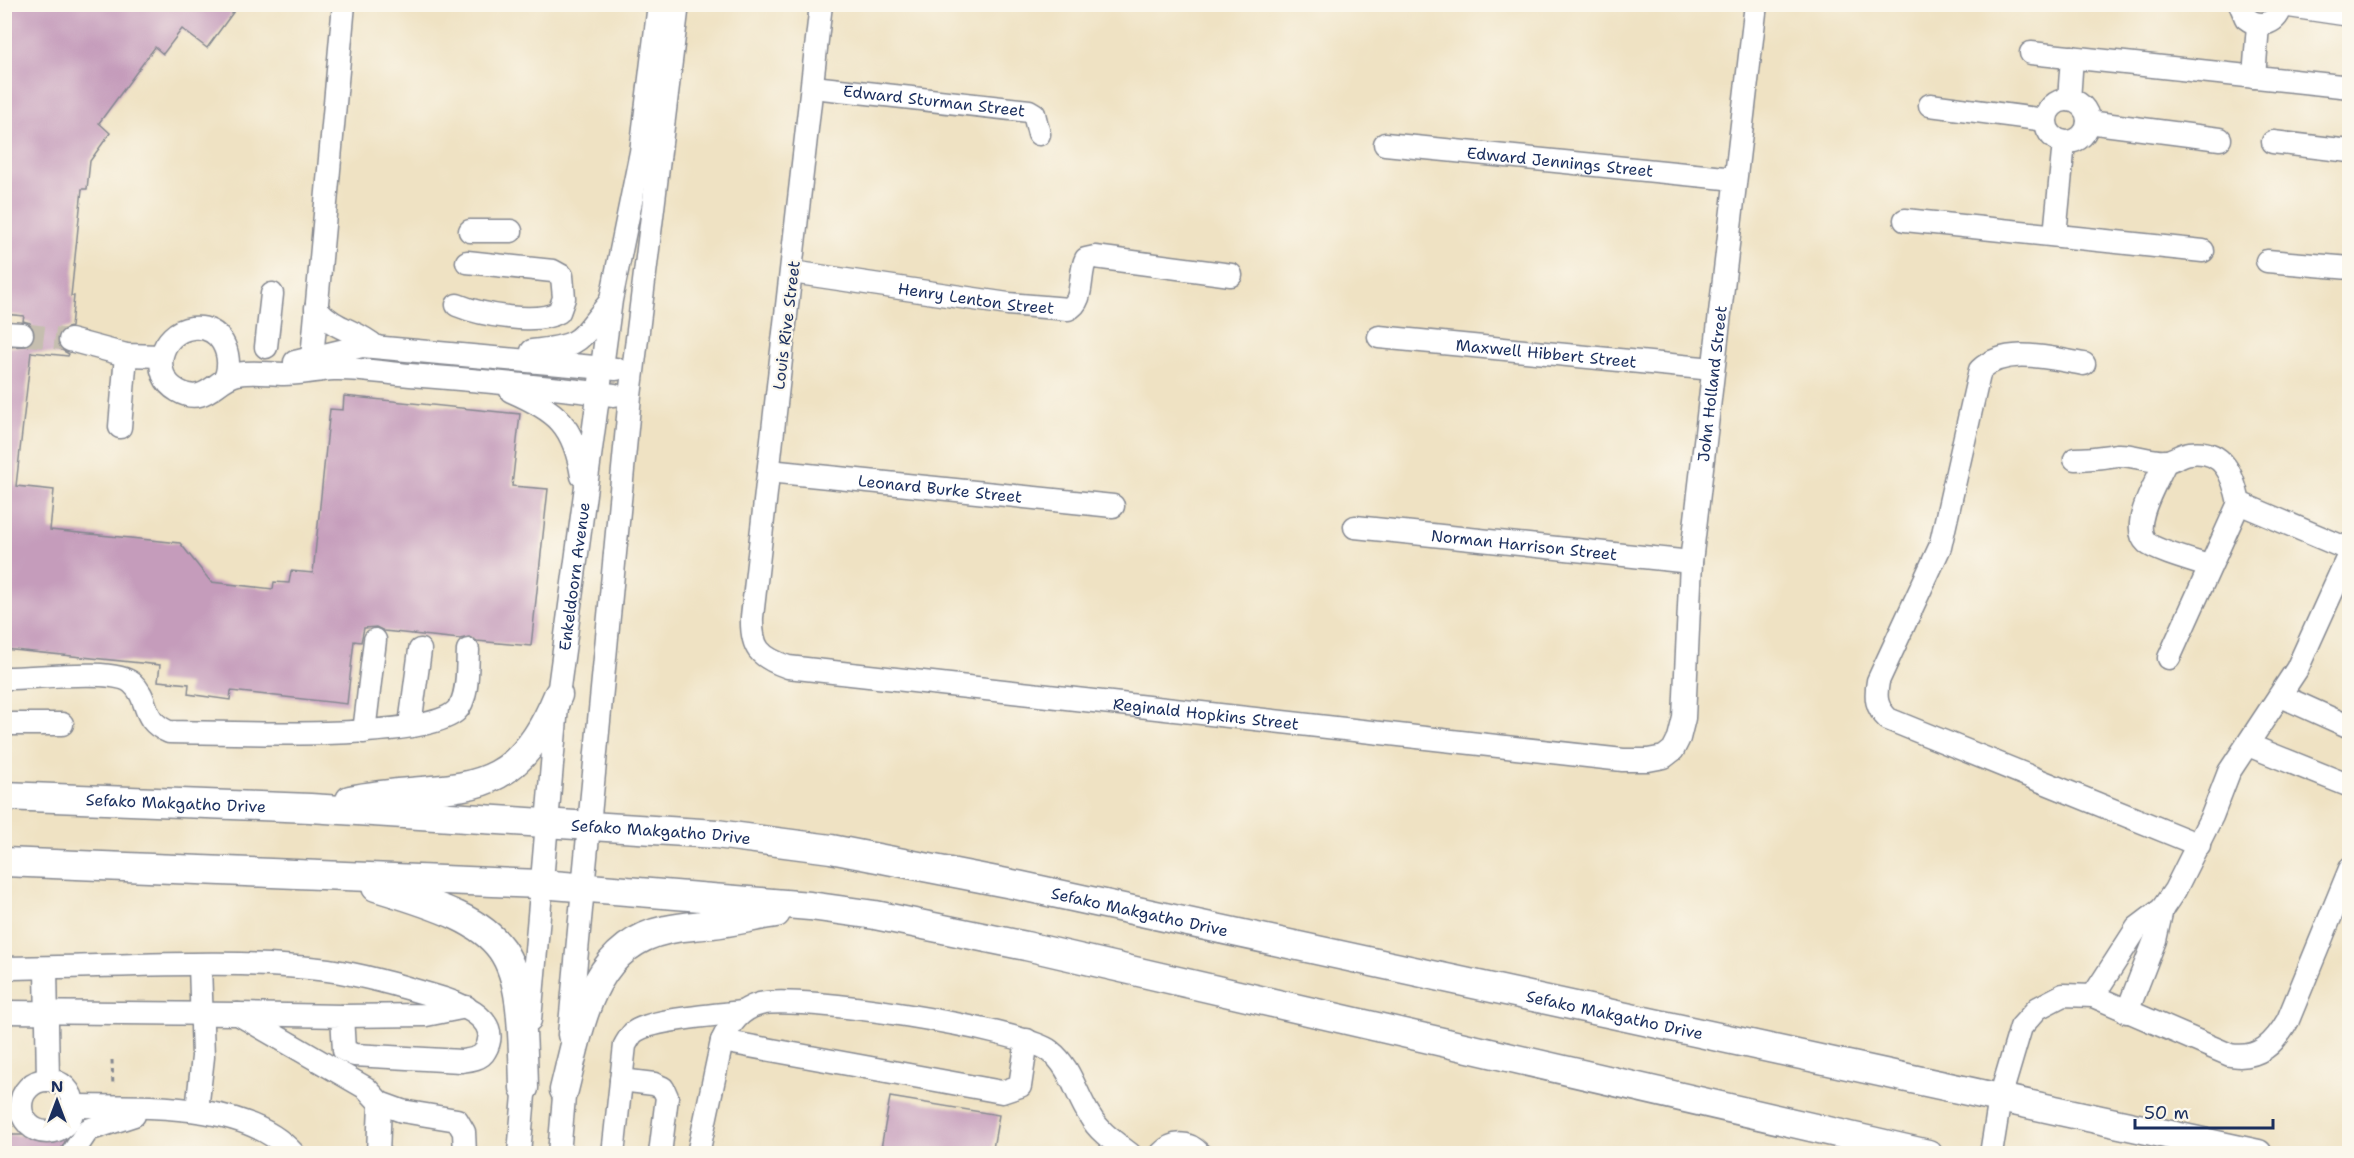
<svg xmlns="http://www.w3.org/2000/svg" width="2354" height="1158" font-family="'Shantell Sans',sans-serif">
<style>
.building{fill:#c59cbb}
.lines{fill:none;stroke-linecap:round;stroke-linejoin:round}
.minor-tunnel{stroke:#c5beaf;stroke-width:22;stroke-dasharray:22 11;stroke-linecap:butt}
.minor-casing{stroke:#858890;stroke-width:25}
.major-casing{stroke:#858890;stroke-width:31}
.path{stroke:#858890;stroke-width:3;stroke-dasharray:4.5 4.5;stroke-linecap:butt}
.minor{stroke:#fff;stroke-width:22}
.major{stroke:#fff;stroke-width:28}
.labels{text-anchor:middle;stroke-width:4.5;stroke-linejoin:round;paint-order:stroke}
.street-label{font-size:16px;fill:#1b2f5e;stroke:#fbf7ec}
</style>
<rect width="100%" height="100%" fill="#fbf7ec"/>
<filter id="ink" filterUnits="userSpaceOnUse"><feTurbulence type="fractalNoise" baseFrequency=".0167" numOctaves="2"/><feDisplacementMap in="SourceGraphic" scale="12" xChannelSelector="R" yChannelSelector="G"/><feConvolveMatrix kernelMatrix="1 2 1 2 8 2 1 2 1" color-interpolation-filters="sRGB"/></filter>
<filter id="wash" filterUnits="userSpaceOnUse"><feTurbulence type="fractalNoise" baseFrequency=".008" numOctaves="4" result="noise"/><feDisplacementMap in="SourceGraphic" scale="24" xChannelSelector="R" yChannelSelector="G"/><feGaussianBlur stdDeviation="1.35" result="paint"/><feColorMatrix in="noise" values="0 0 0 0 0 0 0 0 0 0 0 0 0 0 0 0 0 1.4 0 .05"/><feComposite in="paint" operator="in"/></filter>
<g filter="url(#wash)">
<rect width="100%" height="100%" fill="#efe2c3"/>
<g id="blocks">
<!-- building -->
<path class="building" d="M4,4H226L234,11L207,48L182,29L163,54L155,47L99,123L110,133L90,161L87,189H82L71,296H74L71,327L61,330L57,337L60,349L69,354L68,356L31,352L16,486L54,490L50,530L180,543L211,582L273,589L274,582L289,583L291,571L313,573L330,409L343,410L344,396L520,414L512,486L548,489L531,646L477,641L469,637L460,639L384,631L376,627L364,628L361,642L354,641L347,704L231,691L230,700L188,694L189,684L158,681L160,665L4,649V347L28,346L35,334L30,323L23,321L24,316L4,314Z
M890,1097L999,1115L992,1154H880Z
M4,1135H67V1137L59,1154H4Z"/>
</g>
</g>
<g filter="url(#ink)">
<use href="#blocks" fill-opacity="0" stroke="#858890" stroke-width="1.5"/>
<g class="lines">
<!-- minor-tunnel -->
<path class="minor-tunnel" d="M22,334L70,340"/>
<!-- minor casing -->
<g class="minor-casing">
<g id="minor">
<path id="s1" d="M821,4L752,617C751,648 759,657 788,667L1623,760H1648L1664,757L1673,750L1679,738L1684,718L1691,562L1756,4"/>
<path d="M2240,4L2246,18C2261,30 2278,23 2282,4"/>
<path d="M2282,5L2343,14"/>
<path d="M2031,53L2350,87"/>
<path d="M2254,77L2258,25"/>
<path id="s2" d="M813,87L1029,111L1034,114L1039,134"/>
<circle cx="2067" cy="121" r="21"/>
<path d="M2069,100L2072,57"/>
<path d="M1930,105L2045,120"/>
<path d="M2088,122L2220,139"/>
<path d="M2273,142L2350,151"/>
<path id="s3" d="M1385,144L1735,179"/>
<path d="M1905,220L2203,251"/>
<path d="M470,231H511"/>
<path d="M2055,235L2064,142"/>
<path d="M2267,261L2350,268"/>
<path id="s4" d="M792,272L1008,304L1068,309C1085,302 1078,274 1086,259L1095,257L1231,275"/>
<path d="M457,305C481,315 537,325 559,312L564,298L562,276L553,271L467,262"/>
<path d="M316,308C337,332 354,328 376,347"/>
<path d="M4,333L22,334"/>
<path id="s5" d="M1379,337L1713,369"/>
<path d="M70,340L126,355L161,356"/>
<path d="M266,347L272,294"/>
<path d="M532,351C586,345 577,341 610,302"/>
<path d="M312,358L344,4"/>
<path d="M295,362L362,346L616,369"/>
<path d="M2084,364C2051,359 2007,345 1980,370L1940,547L1878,681C1875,698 1876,707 1888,719L2199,845"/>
<path d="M226,377C233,354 221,324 192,328C160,332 149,375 178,391C205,407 216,378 238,374C253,371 269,374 284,374C300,374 317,370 333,369C359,368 385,373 410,375C478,380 546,387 614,395"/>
<path d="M511,391C557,411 574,425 582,476"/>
<path d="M120,427L126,355"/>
<path d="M2075,459C2090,459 2103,457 2117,455C2134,454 2152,463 2168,461C2175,459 2182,454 2190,453C2224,449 2233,475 2239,503L2350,550"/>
<path d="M2166,461C2158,480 2128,526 2147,543C2154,550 2196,562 2208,566"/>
<path id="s6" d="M769,471L1113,506"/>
<path id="s7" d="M1355,527L1691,562"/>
<path d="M2169,658L2239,503"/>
<path d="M4,678C30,679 114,667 132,683C151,700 139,719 169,732C220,732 423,742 456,711C469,699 467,667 468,650"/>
<path d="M2281,696L2350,727"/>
<path d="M4,724H62"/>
<path d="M410,725L420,650"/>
<path d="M364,732L375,640"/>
<path d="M2248,745L2350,786"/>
<path d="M4,968C110,968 223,957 328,970C363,975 397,985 431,995C453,1001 505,1017 485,1051C481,1059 469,1060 461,1061L354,1055L344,1050L342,1016L238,1014"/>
<path d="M46,968L48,1080"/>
<path d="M2093,996L2137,928L2162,909L2175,890L2212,816L2229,772L2297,669L2350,552"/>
<path d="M4,1012L238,1014L366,1088L380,1103L402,1111L457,1120L464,1132L465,1154"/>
<path d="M2127,1012L2155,940L2162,909"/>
<path d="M342,1016L426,1015L466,1007"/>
<path id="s8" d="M530,1020L558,695L611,300L641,152L659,4"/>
<path d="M569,1035L630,396L678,4"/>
<path d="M722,1041L1002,1092L1020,1086L1027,1040"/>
<path d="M621,1080L654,1084L663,1088L667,1097L660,1154"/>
<circle cx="47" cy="1106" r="26"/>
<path d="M73,1106C139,1107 247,1100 294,1154"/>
<path d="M197,1110L203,1057L200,965"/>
<path d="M72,1154L88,1130L134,1115"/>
<path d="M378,1154L380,1103"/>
<path d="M519,1154L526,1071"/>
<path d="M559,1154L566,1074"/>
<path d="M613,1154L625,1045C627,1042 630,1036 633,1033C649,1019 719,1015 742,1012"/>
<path d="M698,1154L722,1041C730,1024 740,1009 760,1004C798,994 1020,1029 1050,1051C1071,1067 1076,1095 1090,1116C1099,1132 1116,1143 1130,1154"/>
<path d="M1161,1154C1173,1141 1188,1141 1200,1154"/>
<path d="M1991,1154L2000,1098L2021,1027L2038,1008L2063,995L2093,996L2230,1055C2259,1060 2275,1043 2288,1020L2350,869"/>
</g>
</g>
<!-- major casing -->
<g class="major-casing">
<g id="major">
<path id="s9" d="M4,796L310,808L716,834L831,849L1017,885L2258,1154"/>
<path d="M350,800C450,779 510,813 558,695"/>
<path d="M4,862L540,884L810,906L875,915L1026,946L1928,1154"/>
<path d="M376,887C516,929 521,944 524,1088"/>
<path d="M564,1090C580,1027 590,946 666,930C682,926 697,926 712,924C733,922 755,916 776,913"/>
</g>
</g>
<!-- path -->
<path class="path" d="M112,1060L113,1087"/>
<!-- minor -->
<use href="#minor" class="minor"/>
<!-- major -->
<use href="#major" class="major"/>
</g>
</g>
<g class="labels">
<!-- street labels -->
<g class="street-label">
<text dy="6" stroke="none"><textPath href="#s2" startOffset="122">Edward Sturman Street</textPath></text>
<text dy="6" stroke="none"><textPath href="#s3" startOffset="176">Edward Jennings Street</textPath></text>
<text dy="6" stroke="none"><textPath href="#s4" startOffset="186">Henry Lenton Street</textPath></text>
<text transform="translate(786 325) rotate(-83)" y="6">Louis Rive Street</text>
<text dy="6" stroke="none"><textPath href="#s5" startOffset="168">Maxwell Hibbert Street</textPath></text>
<text dy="6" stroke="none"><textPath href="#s1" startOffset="1948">John Holland Street</textPath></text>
<text dy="6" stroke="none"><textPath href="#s6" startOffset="172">Leonard Burke Street</textPath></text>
<text dy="6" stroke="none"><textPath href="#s7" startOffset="170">Norman Harrison Street</textPath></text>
<text dy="6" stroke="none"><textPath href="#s8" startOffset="446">Enkeldoorn Avenue</textPath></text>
<text dy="6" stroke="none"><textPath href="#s1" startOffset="1106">Reginald Hopkins Street</textPath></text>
<text dy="6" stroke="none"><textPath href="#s9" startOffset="172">Sefako Makgatho Drive</textPath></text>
<text dy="6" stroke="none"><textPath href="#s9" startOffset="658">Sefako Makgatho Drive</textPath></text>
<text dy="6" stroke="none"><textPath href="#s9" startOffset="1144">Sefako Makgatho Drive</textPath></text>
<text dy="6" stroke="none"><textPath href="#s9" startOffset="1630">Sefako Makgatho Drive</textPath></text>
</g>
</g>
<!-- margin -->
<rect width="2354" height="1158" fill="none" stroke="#fbf7ec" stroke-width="24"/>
<!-- north arrow -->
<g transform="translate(57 1101)" stroke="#fbf7ec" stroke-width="4.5" paint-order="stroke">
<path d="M0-4.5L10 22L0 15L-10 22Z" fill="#1b2f5e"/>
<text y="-9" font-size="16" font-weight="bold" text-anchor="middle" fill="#1b2f5e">N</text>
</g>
<!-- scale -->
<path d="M2135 1119v9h138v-9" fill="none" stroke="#1b2f5e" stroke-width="3"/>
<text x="2144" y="1119" font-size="18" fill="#1b2f5e" stroke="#fbf7ec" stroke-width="4.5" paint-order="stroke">50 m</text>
</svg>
